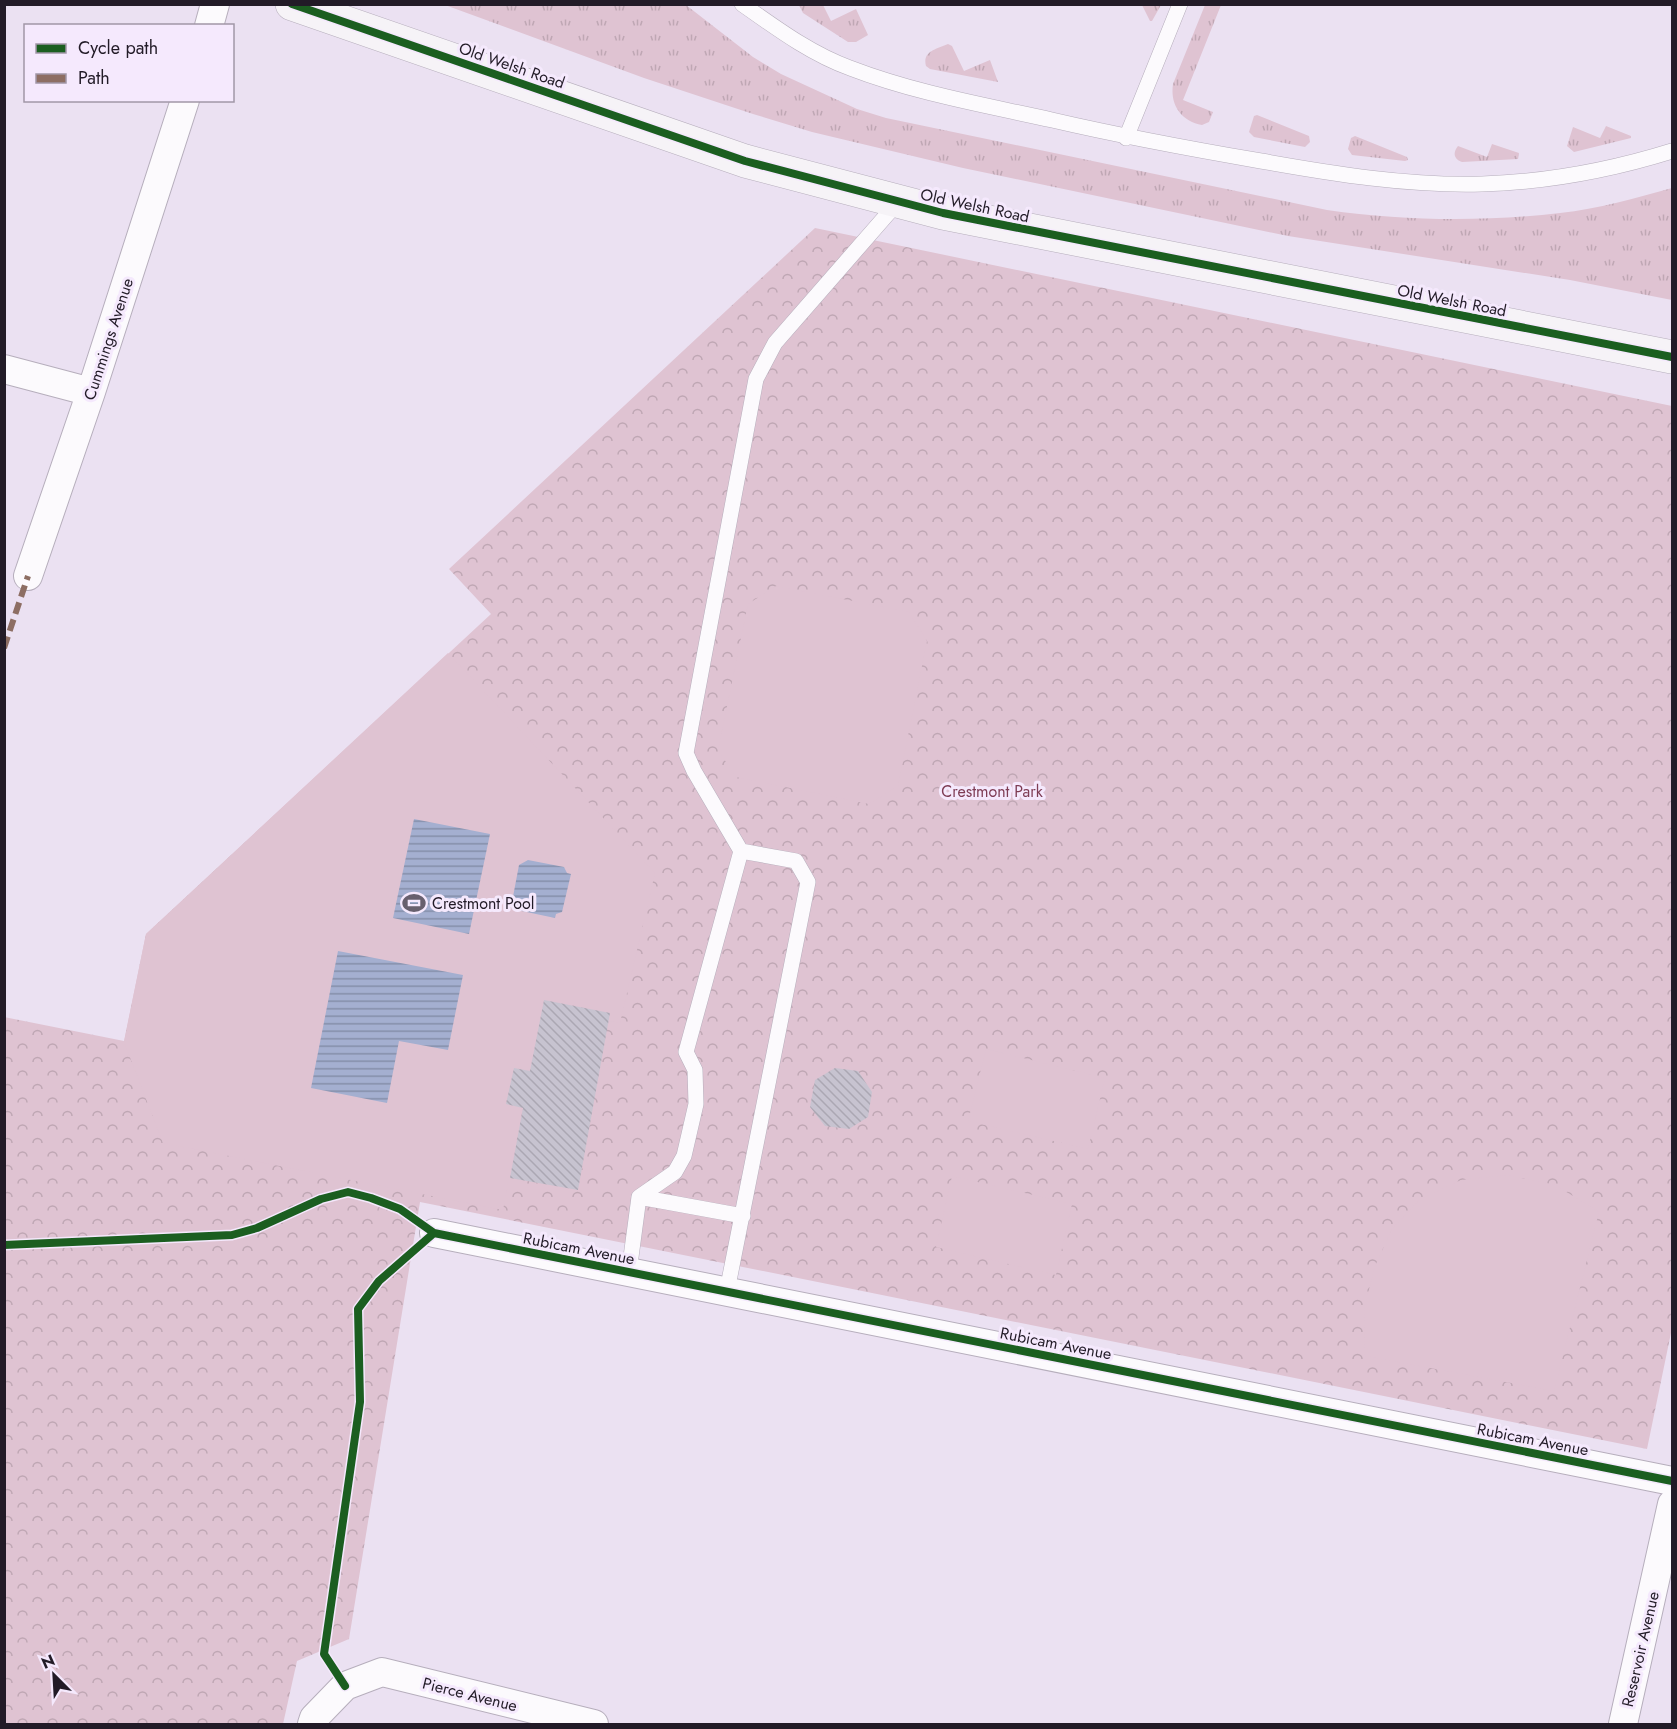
<svg xmlns="http://www.w3.org/2000/svg" width="1677" height="1729" font-family="Jost,sans-serif">
<style>
.grass{fill:url(#grass-tufts)}
.park{fill:url(#park-crowns)}
.garden{fill:#dfc3d2}
.water{fill:url(#water-rules)}
.building{fill:url(#building-back-hatch)}
.lines{fill:none;stroke-linecap:round;stroke-linejoin:round}
.lane-casing{stroke:#b6aebc;stroke-width:16}
.street-casing{stroke:#b6aebc;stroke-width:30}
.secondary-casing{stroke:#b6aebc;stroke-width:34}
.lane{stroke:#fcfafd;stroke-width:15}
.street{stroke:#fcfafd;stroke-width:28}
.secondary{stroke:#f6f3f7;stroke-width:33}
.quiet{stroke:#8d6e63;stroke-width:6;stroke-dasharray:12 6;stroke-linecap:butt}
.cycleway-casing{stroke:#f5e9fd;stroke-width:11}
.cycleway{stroke:#1b5e20;stroke-width:8}
.labels{text-anchor:middle;stroke-width:6;stroke-linejoin:round;paint-order:stroke}
.street-label{font-size:16px;fill:#221b27;stroke:#f5e9fd}
.park-label{font-size:16px;fill:#7e3c54;stroke:#f5e9fd}
.poi-label{font-size:16px;fill:#221b27;stroke:#f5e9fd;text-anchor:start}
</style>
<defs>
<pattern id="grass-tufts" width="24" height="20" patternUnits="userSpaceOnUse" patternTransform="scale(1.5)"><rect width="24" height="20" fill="#dfc3d2"/><path d="M3 7l-1-3M5 7V3M7 7l1-3M15 17l-1-3M17 17v-4M19 17l1-3" fill="none" stroke="#bfa7b4"/></pattern>
<pattern id="park-crowns" width="20" height="18" patternUnits="userSpaceOnUse" patternTransform="scale(1.5)"><rect width="20" height="18" fill="#dfc3d2"/><path d="M2 6a3 3 0 1 1 6 0M12 15a3 3 0 1 1 6 0" fill="none" stroke="#bfa7b4"/></pattern>
<pattern id="water-rules" width="6" height="5" patternUnits="userSpaceOnUse" patternTransform="scale(1.5)"><rect width="6" height="5" fill="#a4afd0"/><path d="M0 2.5h6" fill="none" stroke="#858ea9"/></pattern>
<pattern id="building-back-hatch" width="6" height="6" patternUnits="userSpaceOnUse" patternTransform="scale(1.5)"><rect width="6" height="6" fill="#c7c3d0"/><path d="M-1 5l2 2M0 0l6 6M5-1l2 2" fill="none" stroke="#aba7b3"/></pattern>
</defs>
<rect width="100%" height="100%" fill="#ebe1f2"/>
<!-- grass -->
<path class="grass" d="M445,5H686L753,57L781,74L857,109L886,118L1327,210C1405,221 1482,222 1560,213C1598,209 1636,198 1672,188V300L1570,280L1288,236L963,168L812,132L753,114L644,78Z
M799,5H823L831,21L856,9L868,35L856,42H848L803,13Z
M1142,5H1161L1152,21H1150Z
M1205,5H1221L1183,100L1213,112L1209,122L1202,125C1180,121 1170,104 1173,84Z
M948,44L952,46L964,71L990,60L998,82L930,69L926,66C922,51 937,49 948,44Z
M1257,115L1309,136L1310,142L1305,147L1254,137L1249,132L1254,116Z
M1606,126L1631,136V138L1574,152L1567,146L1573,127L1600,138Z
M1355,136L1407,157L1408,160L1405,161L1352,155L1348,149L1351,138Z
M1492,144L1519,153L1518,159L1462,162C1453,159 1453,152 1458,146L1487,157Z"/>
<!-- park -->
<path class="park" d="M815,228L1672,406V1328L1647,1449L420,1202L349,1639L297,1661L283,1724H5L4,1017L124,1041L146,934L491,614L449,569Z"/>
<!-- garden -->
<path class="garden" d="M776,586L909,612L927,641L898,786L869,804L736,777L718,750L748,604Z
M448,653L655,873L620,1023L609,1021L610,1013L545,1000L530,1071L514,1069L506,1104L523,1108L503,1210L163,1143L124,1042L146,934Z
M986,1049L1105,1078L1088,1149L968,1121Z
M1507,1175L1555,1185L1599,1212L1554,1391L1365,1356L1364,1309L1375,1266L1392,1229L1420,1199L1461,1180Z
M952,1176L1072,1204L1056,1275L936,1247Z"/>
<!-- water -->
<path class="water" d="M414,819L490,834L469,934L393,918Z
M528,860L564,867L567,873L571,874L562,912L556,914L555,918L517,910L518,906L512,902L519,865Z
M338,951L463,975L448,1050L399,1041L387,1103L311,1088Z"/>
<!-- building -->
<path class="building" d="M544,1000L610,1013L578,1190L510,1178L523,1108L506,1104L514,1068L530,1071Z
M835,1068L858,1071L872,1092L868,1117L849,1129L825,1126L810,1107L815,1080Z"/>
<g class="lines">
<!-- lane casing -->
<g class="lane-casing">
<path id="lane" d="M742,4C776,28 811,54 850,68C915,93 984,105 1052,120C1121,136 1191,149 1261,161C1334,174 1408,186 1482,184C1547,182 1611,170 1672,151
M1126,138L1180,4
M639,1197L743,1216
M629,1272L639,1197L675,1172L684,1156L696,1104L695,1070L686,1052L741,851L694,771L686,753L756,379L775,343L898,202
M727,1291L808,882L796,861L741,851"/>
</g>
<!-- street casing -->
<g class="street-casing">
<path id="street" d="M209,26L215,4
M4,369L91,392
M28,576L91,392L185,100
M434,1233L1672,1481
M312,1724L314,1718L345,1686L382,1672L594,1724
M1623,1724L1672,1504"/>
</g>
<!-- secondary casing -->
<g class="secondary-casing">
<path id="secondary" d="M292,4L745,161L943,213L1672,357"/>
</g>
<!-- lane -->
<use href="#lane" class="lane"/>
<!-- street -->
<use href="#street" class="street"/>
<!-- secondary -->
<use href="#secondary" class="secondary"/>
<!-- quiet -->
<path class="quiet" d="M4,648L28,576"/>
<!-- cycleway casing -->
<g class="cycleway-casing">
<path id="cycleway" d="M292,4L745,161L943,213L1672,357
M4,1245L232,1235L257,1228L321,1199L348,1192L371,1198L400,1209L434,1233L1672,1481
M345,1686L324,1654L360,1402L358,1309L379,1281L434,1233"/>
</g>
<!-- cycleway -->
<use href="#cycleway" class="cycleway"/>
</g>
<!-- icons -->
<defs>
<g id="stadium-bare" transform="scale(1.8)"><path d="M0-5a6.5 5 0 1 0 0 10a6.5 5 0 1 0 0-10ZM-3.5-1.8h7v3.6h-7Z" fill="#68606e" stroke="#f5e9fd" stroke-width="2.5" paint-order="stroke"/></g>
</defs>
<g fill-rule="evenodd">
<use href="#stadium-bare" x="414" y="903"/>
</g>
<g class="labels">
<!-- street labels -->
<g class="street-label">
<text transform="translate(512 65) rotate(19)" y="6">Old Welsh Road</text>
<text transform="translate(975 205) rotate(12)" y="6">Old Welsh Road</text>
<text transform="translate(1452 300) rotate(11)" y="6">Old Welsh Road</text>
<text transform="translate(108 339) rotate(-72)" y="6">Cummings Avenue</text>
<text transform="translate(579 1248) rotate(11)" y="6">Rubicam Avenue</text>
<text transform="translate(1056 1343) rotate(11)" y="6">Rubicam Avenue</text>
<text transform="translate(1533 1439) rotate(11)" y="6">Rubicam Avenue</text>
<text transform="translate(1640 1649) rotate(-77)" y="6">Reservoir Avenue</text>
<text transform="translate(470 1694) rotate(14)" y="6">Pierce Avenue</text>
</g>
<!-- park labels -->
<g class="park-label">
<text x="992" y="797">Crestmont Park</text>
</g>
<!-- poi labels -->
<g class="poi-label">
<text x="432" y="909">Crestmont Pool</text>
</g>
</g>
<!-- border -->
<rect width="1677" height="1729" fill="none" stroke="#221b27" stroke-width="12"/>
<!-- legend -->
<rect x="24" y="24" width="210" height="78" fill="#f5e9fd" stroke="#a197a7" stroke-width="1.5"/>
<rect x="36" y="44" width="30" height="9" fill="#1b5e20" stroke="#a197a7" stroke-width="1.5"/>
<text x="78" y="54" font-size="18" fill="#221b27">Cycle path</text>
<rect x="36" y="74" width="30" height="9" fill="#8d6e63" stroke="#a197a7" stroke-width="1.5"/>
<text x="78" y="84" font-size="18" fill="#221b27">Path</text>
<!-- north arrow -->
<g transform="translate(54 1675) rotate(336)" stroke="#f5e9fd" stroke-width="4.5" paint-order="stroke">
<path d="M0-4.5L10 22L0 15L-10 22Z" fill="#221b27"/>
<text y="-9" font-size="16" font-weight="bold" text-anchor="middle" fill="#221b27">N</text>
</g>
</svg>
